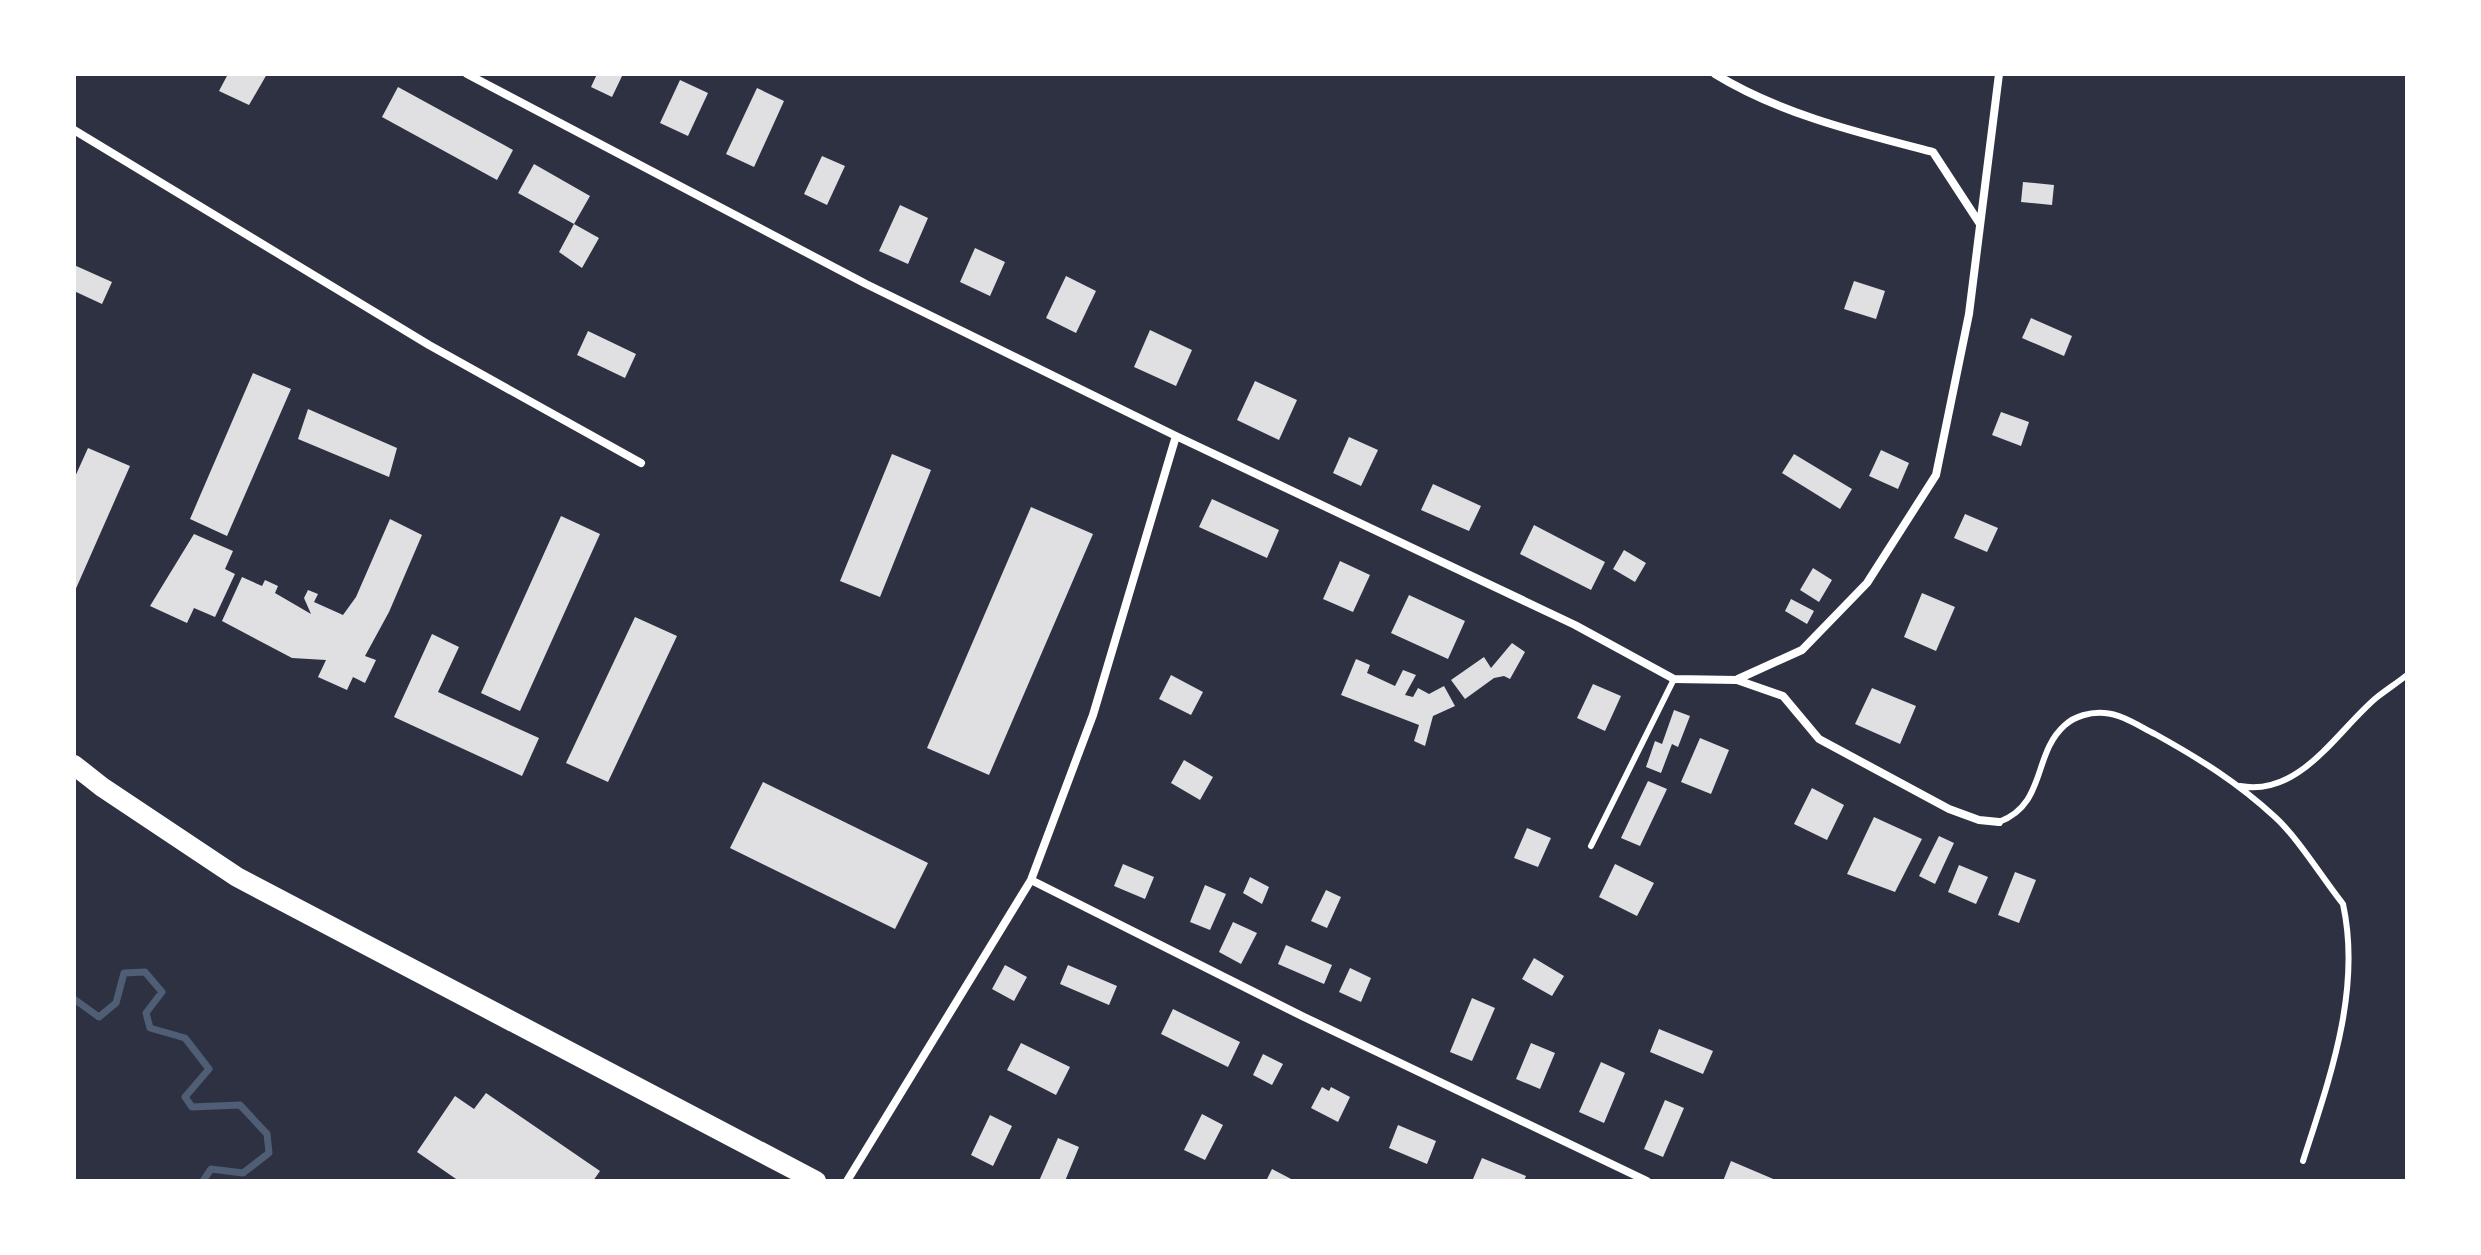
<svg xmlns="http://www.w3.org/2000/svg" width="2481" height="1255" font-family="'Libre Baskerville',serif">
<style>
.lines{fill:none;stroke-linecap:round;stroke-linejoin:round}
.stream{stroke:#4f5d75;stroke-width:7}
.building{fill:#e0e0e3}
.service{stroke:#fff;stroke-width:6}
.minor{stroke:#fff;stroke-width:8}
.primary{stroke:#fff;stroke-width:20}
</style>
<rect width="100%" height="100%" fill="#2d3142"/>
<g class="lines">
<!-- stream -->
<path class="stream" d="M74,999L99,1017L116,1003L124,973L145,972L162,992L146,1013L150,1028L185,1038L209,1069L185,1097L192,1107L240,1105L267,1134L269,1153L243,1173L211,1169L203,1181"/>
</g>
<!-- building -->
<path class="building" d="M228,74H267L249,105L219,91Z
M597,74H623L612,97L591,87Z
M680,80L708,93L688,136L660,123Z
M398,87L513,150L497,180L382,117Z
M757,88L784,101L754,167L726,154Z
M822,156L845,166L827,205L804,194Z
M534,164L590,196L574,224L518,193Z
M2023,182L2054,185L2052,205L2021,202Z
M900,205L928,218L908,264L879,251Z
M574,224L599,238L582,268L559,252Z
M975,248L1005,262L990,296L960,282Z
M74,265L112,282L102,304L74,291Z
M1066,276L1096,291L1076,333L1046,318Z
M1854,281L1885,291L1876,319L1844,309Z
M2031,318L2072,336L2064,356L2022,338Z
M1150,330L1192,350L1176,386L1134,367Z
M588,331L636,354L625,378L577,355Z
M253,373L291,389L227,536L190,519Z
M1255,381L1297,400L1279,440L1237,420Z
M308,409L397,448L389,477L298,439Z
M2001,412L2029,422L2021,446L1992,435Z
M1349,437L1378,450L1361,486L1333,473Z
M88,448L130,466L74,593V479Z
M1881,450L1909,463L1898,489L1869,476Z
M892,454L931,470L880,597L840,581Z
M1794,454L1852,489L1840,509L1782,473Z
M1433,484L1481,506L1469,531L1421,510Z
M1212,499L1279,530L1267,558L1199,527Z
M1031,507L1093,534L989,775L927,748Z
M1965,514L1998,528L1987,552L1954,538Z
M561,516L600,534L520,711L481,693Z
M390,519L422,535L389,612L365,656L376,660L365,683L353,677L347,690L318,677L326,660L292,658L222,621L242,577L262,586L265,580L278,586L275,593L311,614L304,598L308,590L318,594L314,602L343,615L356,597Z
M1534,525L1605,562L1591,590L1520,554Z
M194,534L233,551L225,569L235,574L215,617L194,608L187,623L150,606Z
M1624,550L1646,563L1635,582L1613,569Z
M1340,561L1370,575L1353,612L1323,599Z
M1813,568L1832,580L1819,602L1800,590Z
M1922,593L1955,607L1936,651L1904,637Z
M1409,595L1465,621L1448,659L1391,633Z
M1791,599L1814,611L1807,624L1785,611Z
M635,617L677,636L608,782L566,763Z
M432,634L459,647L438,692L539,738L522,776L394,717Z
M1512,643L1525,652L1510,679L1504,676L1494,678L1465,699L1451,680L1484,657L1491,668Z
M1356,659L1370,665L1367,673L1395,686L1403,670L1416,675L1405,695L1413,697L1418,688L1429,694L1444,686L1455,706L1433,716L1425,746L1414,741L1419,725L1341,695Z
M1171,675L1203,692L1191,715L1159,699Z
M1593,684L1621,696L1605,731L1577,718Z
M1872,688L1916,706L1900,744L1855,724Z
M1674,710L1690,716L1678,747L1672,744L1661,773L1646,767L1655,741L1662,744Z
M1700,738L1729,750L1711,794L1681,782Z
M1184,760L1213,777L1200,800L1171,783Z
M1648,781L1667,789L1640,846L1621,838Z
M763,782L928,863L895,929L730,848Z
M1812,788L1844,805L1827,840L1794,824Z
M1874,817L1922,839L1895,892L1847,874Z
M1527,828L1551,838L1538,867L1514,858Z
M1939,836L1954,843L1935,884L1919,876Z
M1123,864L1154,877L1145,899L1114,886Z
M1615,864L1654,883L1637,916L1599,897Z
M1959,865L1988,877L1976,904L1948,892Z
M2015,872L2036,880L2019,923L1998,915Z
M1250,877L1269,887L1262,904L1243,893Z
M1205,885L1226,894L1210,930L1190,922Z
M1326,890L1341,897L1327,928L1311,921Z
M1233,922L1257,933L1241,964L1219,952Z
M1286,945L1332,965L1324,984L1278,964Z
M1534,958L1564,976L1552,996L1522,979Z
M1005,965L1027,977L1014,1001L992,989Z
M1068,965L1117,986L1109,1005L1060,984Z
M1350,968L1371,978L1361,1002L1339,992Z
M1472,998L1495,1008L1472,1061L1450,1052Z
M1173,1009L1240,1042L1228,1067L1161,1034Z
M1659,1029L1713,1051L1703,1074L1650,1052Z
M1021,1043L1070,1067L1056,1095L1007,1070Z
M1531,1043L1555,1053L1540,1089L1516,1079Z
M1263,1054L1283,1064L1272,1085L1253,1075Z
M1601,1062L1625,1073L1604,1123L1579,1112Z
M1322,1087L1329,1091L1331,1087L1350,1097L1338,1122L1311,1108Z
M486,1093L600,1171L593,1181H459L417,1152L455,1096L474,1109Z
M1665,1100L1684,1108L1663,1157L1644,1149Z
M1202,1114L1223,1125L1205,1160L1184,1150Z
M990,1115L1012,1126L993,1166L971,1155Z
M1398,1125L1436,1141L1427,1164L1389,1148Z
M1058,1138L1079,1147L1065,1181H1039Z
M1482,1158L1526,1176L1524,1181L1473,1179Z
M1731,1161L1778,1181H1723Z
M1272,1169L1295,1181H1266Z"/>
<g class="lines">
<!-- service -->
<path class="service" d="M2240,786C2300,797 2336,732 2376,698C2386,690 2397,683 2407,675
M1999,822C2047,804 2032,754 2065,725C2075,716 2090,712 2104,713C2122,714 2139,726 2155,734C2200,759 2237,782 2275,817C2298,838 2323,879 2343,904C2362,991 2329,1080 2303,1161
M1591,846L1674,679"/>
<!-- minor -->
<path class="minor" d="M467,74L866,284L1176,436L1575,625L1674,679L1737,680L1783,696L1819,739L1949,809L1979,820L1999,822
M1715,74C1780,114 1859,133 1933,152L1980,224
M74,130L429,345L641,463
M1738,679L1802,650L1867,583L1936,475L1969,314L1999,74
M1031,880L1304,1017L1647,1181
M847,1181L1031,880L1093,715L1176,436"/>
<!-- primary -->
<path class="primary" d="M74,765L102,787L237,877L816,1181"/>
</g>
<!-- border -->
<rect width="2481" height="1255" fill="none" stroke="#ffffff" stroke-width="152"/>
</svg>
